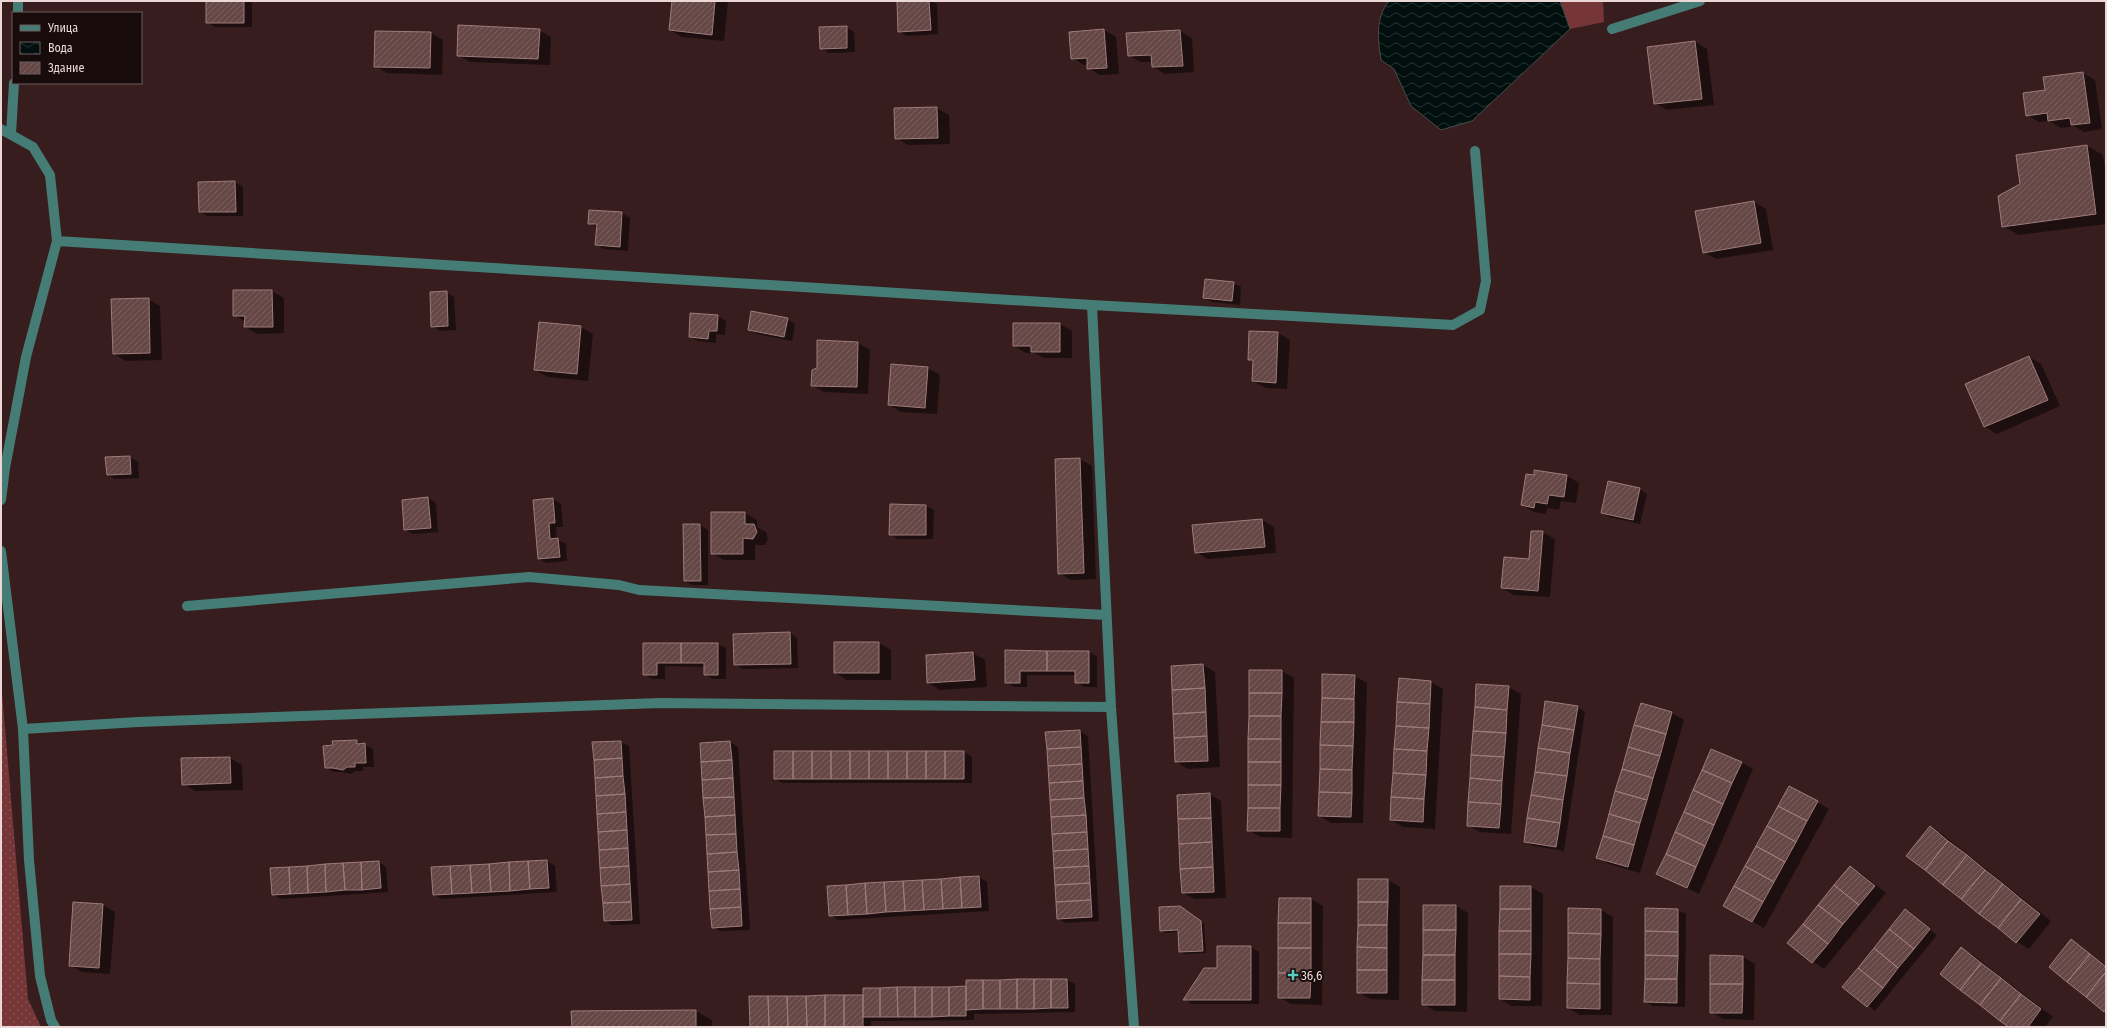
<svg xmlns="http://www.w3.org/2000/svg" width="2107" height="1028" font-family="'Fira Sans Condensed',sans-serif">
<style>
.park{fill:#763537}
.garden{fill:url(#garden-dots)}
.water{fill:url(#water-waves);stroke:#474c4a}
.shadow{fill:#0007}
.building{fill:url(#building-hatch);stroke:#9e7c7b}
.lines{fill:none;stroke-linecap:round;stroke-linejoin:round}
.minor{stroke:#467c76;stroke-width:10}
.poi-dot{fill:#56cec4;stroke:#170b0b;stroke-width:1.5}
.labels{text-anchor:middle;stroke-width:4;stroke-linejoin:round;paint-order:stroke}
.poi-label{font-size:13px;fill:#ead7d6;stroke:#170b0b;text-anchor:start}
</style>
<defs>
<pattern id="garden-dots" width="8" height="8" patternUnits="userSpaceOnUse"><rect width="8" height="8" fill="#763537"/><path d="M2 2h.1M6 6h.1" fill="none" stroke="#8a5253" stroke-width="1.8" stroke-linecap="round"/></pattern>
<pattern id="water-waves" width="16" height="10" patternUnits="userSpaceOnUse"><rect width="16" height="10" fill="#01100e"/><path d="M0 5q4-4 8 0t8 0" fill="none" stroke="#263230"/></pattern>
<pattern id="building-hatch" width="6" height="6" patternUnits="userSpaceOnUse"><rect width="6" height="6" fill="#654746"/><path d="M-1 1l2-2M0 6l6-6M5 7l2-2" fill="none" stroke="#7b6160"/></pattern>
</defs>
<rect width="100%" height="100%" fill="#371d1d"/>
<!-- park -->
<path class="park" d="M1560,1H1603L1604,22L1570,29Z"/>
<!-- garden -->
<path class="garden" d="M1,681L28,999L41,1027H1Z"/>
<!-- water -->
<path class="water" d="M1389,1H1560L1570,29L1472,121L1441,130L1411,106L1394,69L1381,60C1378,40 1375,18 1389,1Z"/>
<!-- shadow -->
<path class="shadow" d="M207,1L252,2V27H215L207,22Z
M673,1L728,2L724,41L682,37L670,30Z
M898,1H932L937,4L938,34L907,36L899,31Z
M846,27L854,32L855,52L829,53L821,48Z
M539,30L551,37L550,65L470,62L458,55Z
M1104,30L1116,37L1119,74L1100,75L1088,68V65H1084L1072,58Z
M1180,31L1192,38L1194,72L1165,74L1153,67V62H1141L1128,55L1127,34Z
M431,33L443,40L442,75L387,73L375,66Z
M1695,42L1707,49L1714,105L1667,110L1655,103L1648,48Z
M2083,73L2095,80L2102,129L2084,132L2074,126L2061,128L2049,121L2039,122L2027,115L2046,91Z
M937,108L949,115L950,144L908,145L896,138Z
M2087,146L2103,155L2106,177V224L2019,235L2003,226Z
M235,182L243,187V216H208L200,212L199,183Z
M1754,202L1766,209L1773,250L1716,259L1704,252Z
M622,213L630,218L628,251L604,249L597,245L598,228L589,223Z
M1233,283L1241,287L1240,305L1212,302L1204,298Z
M234,291H272L284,298V333L258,334L245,327L246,322L234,315Z
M446,292L454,297L456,330L440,331L432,326Z
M148,299L160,306L162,360L126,361L114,354Z
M718,316L726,321L725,335L716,334V343L698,341L690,337Z
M787,319L795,324L792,341L757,334L749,330Z
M1060,324L1072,331V358H1044L1034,353H1026L1014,346Z
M581,327L593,334L588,381L548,377L535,370Z
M1250,332L1278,333L1290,340L1287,389L1266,388L1253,381L1254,363L1249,359Z
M858,343L870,350L868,394L824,392L812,385Z
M2029,357L2041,364L2060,406L1997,434L1985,427L1967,384Z
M892,365L928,368L940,375L937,414L901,412L889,405Z
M130,457L138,462L139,478L115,479L108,475Z
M1080,459L1092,466L1096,579L1071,580L1059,573Z
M1567,476L1579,483L1576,503L1561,501L1559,510L1547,508L1546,514L1534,512L1522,505Z
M1639,489L1647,494L1640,524L1610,517L1602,513Z
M428,498L436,503L438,532L413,534L405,530Z
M553,499L561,504L563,527H556L557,539L566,544L567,561L547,563L539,559Z
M891,505L926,506L934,510L933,539H898L890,534Z
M712,513H745L757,520V527L766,532L768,539L765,545H755V560H724L712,553Z
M1262,520L1274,527L1276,553L1208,559L1196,552Z
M684,525H700L708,530V585H692L684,581Z
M1542,532L1555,539L1550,597L1514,595L1502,588L1529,560Z
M790,633L797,638L798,668L743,669L735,665Z
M879,643L891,650V680H847L835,673Z
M644,644H718L726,648V679H713L705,674V667L665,666V679H652L644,674Z
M1006,651L1089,652L1097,656V687H1084L1076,682V675H1027V687H1014L1006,682Z
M973,653L985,660L987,687L940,690L928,683Z
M1203,665L1215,672L1220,767L1188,769L1176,762Z
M1282,671L1294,678L1292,838L1261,837L1248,830Z
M1355,676L1367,683L1363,823H1331L1319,816Z
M1400,679L1431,682L1443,689L1435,829L1403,827L1391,820Z
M1508,687L1521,694L1511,834L1480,832L1468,825Z
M1641,704L1672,713L1684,720L1640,873L1609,864L1597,857Z
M1577,707L1585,712L1564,851L1533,846L1525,841Z
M1080,731L1088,736L1099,921L1066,923L1058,919Z
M357,741L373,749L374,767H363V771H355L351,774L342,772H334L326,768L335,746L333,742Z
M621,742L629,746L640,924L612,925L605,921Z
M730,742L738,747L750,930L720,931L713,927L701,744Z
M964,752L972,757V783H783L775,779Z
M230,758L242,765L243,790L195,791L183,784Z
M1741,762L1753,769L1699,894L1658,874Z
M1790,787L1829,809L1764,928L1737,913Z
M1209,794L1221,801L1226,898L1195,899L1183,893Z
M1930,828L1942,834L2051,921L2029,949L2017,942Z
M547,861L555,866L557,892L442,899L434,895L432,868Z
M379,862L386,867L388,892L281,899L273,894Z
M1850,867L1862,874L1886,893L1824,969L1788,943Z
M979,877L987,882L989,911L838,920L830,915L828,887Z
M1388,880L1400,887L1399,1000L1370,999L1358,992Z
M1501,887H1531L1543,894L1542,1006H1512L1500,999Z
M1280,899H1311L1323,906L1322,1005L1291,1004L1279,997Z
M74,903L103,905L115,912L110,974L82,972L70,965Z
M1456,906L1468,913L1467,1012L1435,1011L1423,1004Z
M1184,909L1204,924L1206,953L1184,954L1180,952L1179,932L1165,933L1161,930Z
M1601,910L1613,917L1612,1015H1580L1568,1008Z
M1678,910L1686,914L1685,1007L1653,1006L1645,1002Z
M1905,911L1937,935L1875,1011L1844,987Z
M2072,940L2106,966V1012L2050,967Z
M1218,947H1251L1259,952V1004H1192L1185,999L1218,969Z
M1961,948L1973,955L2053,1017L2045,1027H2010Z
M1743,957L1755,964L1754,1020L1723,1019L1711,1012Z
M1067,980L1075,984V1012L974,1014V1020L871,1021V1027H751L967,987V981Z
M696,1011L712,1020V1027H573Z"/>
<!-- building -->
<path class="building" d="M206,1H244V23H206Z
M672,1H715L712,35L669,30Z
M897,1H929L931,30L898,32Z
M458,25L540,29L538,59L457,56Z
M847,26V48L820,49L819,27Z
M1104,29L1107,68L1087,69V58L1071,59L1069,32Z
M1180,30L1183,66L1152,67L1151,55L1128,56L1126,33Z
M375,31L431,32L430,68L374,67Z
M1695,41L1702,99L1654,104L1647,47Z
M2083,72L2090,123L2071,125L2070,118L2048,121L2047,113L2026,116L2023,93L2045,90L2043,77Z
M937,107L938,138L895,139L894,108Z
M2087,145L2096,214L2002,227L1998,196L2020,184L2016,155Z
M235,181L236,212H199L198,182Z
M1754,201L1761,243L1703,253L1695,211Z
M589,210L622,212L620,247L595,245L597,224H588Z
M1205,279L1234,282L1232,301L1203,298Z
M233,290H272L273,327H244L245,316H233Z
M447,291L448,326L431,327L430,292Z
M149,298L150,353L113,354L111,299Z
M751,311L788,318L784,337L748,330Z
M690,313L718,315L717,331H709L708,339L689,337Z
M539,322L581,326L577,374L534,370Z
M1013,323H1060V352H1031V346H1013Z
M1249,331L1278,332L1276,383L1252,381L1253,360H1248Z
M817,340L858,342L857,387L811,386L812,370L817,368Z
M2029,356L2048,400L1984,427L1965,384Z
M891,364L928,367L925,408L888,405Z
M130,456L131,474L107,475L105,457Z
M1080,458L1084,573L1058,574L1055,459Z
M1534,470L1567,475L1564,497L1549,495L1547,504L1535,502L1534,508L1521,505L1526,474L1534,475Z
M1608,481L1640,488L1633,520L1601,513Z
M428,497L431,528L404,530L402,500Z
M553,498L555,523H549L550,539L558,538L560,557L538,559L533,500Z
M890,504L926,505V535H889Z
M711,512H745V524H754L757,532L753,539L743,538V554H711Z
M1262,519L1265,547L1195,553L1192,525Z
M683,524H700L701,581H684Z
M1531,531H1543L1538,591L1501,588L1504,557L1529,559Z
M790,632L791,664L734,665L733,634Z
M834,642H879V673H834Z
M643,643H681V663H657V675H643Z
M681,643H718V675H704V663H681Z
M1005,650L1047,651V671H1020V683H1005Z
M1047,651H1089V683H1075V671H1047Z
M973,652L975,680L927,683L926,655Z
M1203,664L1205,688L1172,690L1171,666Z
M1249,670H1282V693H1249Z
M1322,674L1355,675L1354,699L1322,698Z
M1399,678L1431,681L1430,704L1397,702Z
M1476,684L1509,686L1507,710L1475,707Z
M1205,688L1206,712L1173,714L1172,690Z
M1249,693H1282L1281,716H1249Z
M1322,698L1354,699V722H1321Z
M1545,701L1578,706L1574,730L1542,725Z
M1397,702L1430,704L1429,728L1396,726Z
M1641,703L1672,712L1666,734L1634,725Z
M1475,707L1507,710L1506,733L1473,731Z
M1206,712L1207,736L1174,738L1173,714Z
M1249,716H1281V739H1248Z
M1321,722H1354L1353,746L1320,745Z
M1542,725L1574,730L1570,753L1538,748Z
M1634,725L1666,734L1660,756L1628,747Z
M1396,726L1429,728L1427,751L1394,749Z
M1080,730L1081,747L1047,749L1045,732Z
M1473,731L1506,733L1504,757L1471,755Z
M1207,736L1208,761L1175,762L1174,738Z
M1248,739H1281V762H1248Z
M357,740V744L365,743L366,763H355V767H347L343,770L333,768H325L323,746L333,745L332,741Z
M621,741L622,758L594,760L592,742Z
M730,741L732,760L701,762L700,743Z
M1320,745L1353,746L1352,770L1320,769Z
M1081,747L1082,764L1048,766L1047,749Z
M1628,747L1660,756L1653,778L1622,769Z
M1538,748L1570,753L1567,776L1535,772Z
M1394,749L1427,751L1426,775L1393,773Z
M1711,749L1742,762L1732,783L1702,770Z
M774,751H793V779H774Z
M793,751H812V779H793Z
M812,751H831V779H812Z
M831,751H850V779H831Z
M850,751H869V779H850Z
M869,751H888V779H869Z
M888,751H907V779H888Z
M907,751H926V779H907Z
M926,751H945V779H926Z
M945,751H964V779H945Z
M1471,755L1504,757L1502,781L1470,778Z
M230,757L231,783L182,785L181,758Z
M622,758L623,776L595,778L594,760Z
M732,760L733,778L702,780L701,762Z
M1248,762H1281V785H1248Z
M1082,764L1083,781L1049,783L1048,766Z
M1320,769L1352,770V793L1319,792Z
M1622,769L1653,778L1647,800L1615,791Z
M1702,770L1732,783L1723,804L1693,790Z
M1535,772L1567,776L1563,800L1531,795Z
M1393,773L1426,775L1424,799L1391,797Z
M623,776L625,794L596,796L595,778Z
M733,778L734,797L703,798L702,780Z
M1470,778L1502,781L1501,804L1468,802Z
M1083,781L1084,798L1050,800L1049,783Z
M1248,785H1281L1280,808H1248Z
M1789,786L1818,801L1807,821L1778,806Z
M1693,790L1723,804L1714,825L1684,812Z
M1615,791L1647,800L1640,823L1609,814Z
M1319,792L1352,793L1351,817L1318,816Z
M1210,793L1211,818L1178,819L1177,795Z
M625,794L626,812L597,814L596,796Z
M1531,795L1563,800L1560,823L1527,818Z
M734,797L735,815L705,817L703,798Z
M1391,797L1424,799L1423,822L1390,820Z
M1084,798L1086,815L1051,817L1050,800Z
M1468,802L1501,804L1499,828L1467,826Z
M1778,806L1807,821L1796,842L1767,826Z
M1248,808H1280V831H1247Z
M626,812L627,830L598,832L597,814Z
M1684,812L1714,825L1705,846L1675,832Z
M1609,814L1640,823L1634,845L1603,836Z
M735,815L736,834L706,835L705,817Z
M1086,815L1087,832L1052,834L1051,817Z
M1211,818L1212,842L1179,844L1178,819Z
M1527,818L1560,823L1556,847L1524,842Z
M1767,826L1796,842L1785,862L1756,846Z
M1930,826L1948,841L1925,870L1906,856Z
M627,830L628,848L599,850L598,832Z
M1087,832L1088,849L1053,851L1052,834Z
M1675,832L1705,846L1696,867L1666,854Z
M736,834L737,852L707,854L706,835Z
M1603,836L1634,845L1628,867L1596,858Z
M1948,841L1967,855L1943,885L1925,870Z
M1212,842L1213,867L1180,869L1179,844Z
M1756,846L1785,862L1774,882L1745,866Z
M628,848L629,866L600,868L599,850Z
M1088,849L1089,866L1054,868L1053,851Z
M737,852L739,870L708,872L707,854Z
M1666,854L1696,867L1687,888L1656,874Z
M1967,855L1985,870L1961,899L1943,885Z
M547,860L549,888L530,889L528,861Z
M379,861L381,888L362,890L361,862Z
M528,861L530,889L510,891L509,862Z
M361,862L362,890H345L343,863Z
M509,862L510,891L491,892L489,864Z
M343,863L345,890L326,892L325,864Z
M325,864L326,892L308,893L307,866Z
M489,864L491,892L472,893L470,865Z
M470,865L472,893L452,894L450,866Z
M307,866L308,893L290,894L289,867Z
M450,866L452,894L433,895L431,867Z
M629,866L630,884L601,886L600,868Z
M1089,866L1090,883L1055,885L1054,868Z
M1745,866L1774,882L1763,902L1734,886Z
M1850,866L1875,886L1859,905L1834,885Z
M289,867L290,894L272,895L270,868Z
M1213,867L1214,892L1182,893L1180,869Z
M739,870L740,889L709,891L708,872Z
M1985,870L2003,884L1979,914L1961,899Z
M979,876L981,907L962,908L960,877Z
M960,877L962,908L943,909L941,879Z
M941,879L943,909L924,910L922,880Z
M1358,879H1388V902H1358Z
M922,880L924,910L905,911L903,881Z
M903,881L905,911L886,912L884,882Z
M884,882L886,912L867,914L865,883Z
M865,883L867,914L848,915L846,885Z
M1090,883L1091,900L1056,902L1055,885Z
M630,884L631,902L603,903L601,886Z
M2003,884L2021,899L1998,928L1979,914Z
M846,885L848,915L829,916L827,886Z
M1834,885L1859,905L1843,924L1818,905Z
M1500,886H1531V909H1500Z
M1734,886L1763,902L1752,922L1723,906Z
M740,889L741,907L710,909L709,891Z
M1279,898H1311V923H1278Z
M2021,899L2040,914L2016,943L1998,928Z
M1091,900L1092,917L1057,919L1056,902Z
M73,902L103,904L99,968L69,966Z
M631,902L632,920L604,921L603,903Z
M1358,902H1388L1387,925H1358Z
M1423,905H1456V930H1423Z
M1818,905L1843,924L1828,944L1803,924Z
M1180,906L1201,921L1203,951L1179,952L1178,930L1160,931L1159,907Z
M741,907L742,926L712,928L710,909Z
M1568,908L1601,909V934L1568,933Z
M1645,908L1678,909V932L1645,931Z
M1500,909H1531V931H1499Z
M1905,909L1930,929L1914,949L1889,929Z
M1278,923H1311V948H1278Z
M1803,924L1828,944L1812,963L1787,943Z
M1358,925H1387V948L1357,947Z
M1889,929L1914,949L1898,968L1874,948Z
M1423,930H1456L1455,955H1423Z
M1499,931H1531V954H1499Z
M1645,931L1678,932V956L1645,955Z
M1568,933L1601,934L1600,959L1568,958Z
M2071,939L2090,954L2067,982L2049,967Z
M1217,946H1251V1000H1183L1204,968H1217Z
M1357,947L1387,948V970H1357Z
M1961,947L1981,963L1960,990L1940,974Z
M1278,948H1311V973H1278Z
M1874,948L1898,968L1883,988L1858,968Z
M1499,954H1531L1530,977L1499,976Z
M2090,954L2106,967V972L2086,997L2067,982Z
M1423,955H1455V980H1422Z
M1645,955L1678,956L1677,979H1645Z
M1710,955L1743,956V984H1710Z
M1568,958L1600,959V984L1567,983Z
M1981,963L2001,978L1980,1005L1960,990Z
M1858,968L1883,988L1867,1007L1842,987Z
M1357,970H1387V993H1357Z
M2106,972V1010L2104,1012L2086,997Z
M1278,973H1311L1310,998H1278Z
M1499,976L1530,977V1000L1499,999Z
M2001,978L2021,994L2000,1021L1980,1005Z
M1017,979H1034V1009H1017Z
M1017,979V1009H1000V980Z
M1034,979H1051V1008L1034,1009Z
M1051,979H1067L1068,1008H1051Z
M1645,979H1677V1003L1644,1002Z
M966,980H983V1009L966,1010Z
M983,980H1000V1009H983Z
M1422,980H1455V1005H1422Z
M1567,983L1600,984V1009L1567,1008Z
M1710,984H1743L1742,1013H1710Z
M966,986V1016H949V987Z
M897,987H915V1017H898Z
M897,987L898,1017H880V988Z
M915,987H932V1017H915Z
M932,987H949V1016L932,1017Z
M863,988H880V1017H863Z
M2021,994L2041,1009L2028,1027H2009L2000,1021Z
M825,995H844V1027H825Z
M825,995V1027H807L806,996Z
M844,995H863V1027H844Z
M749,996H768L769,1027H750Z
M768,996H787L788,1027H769Z
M787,996H806L807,1027H788Z
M696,1010V1027H572L571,1011Z"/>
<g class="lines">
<!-- minor -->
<path class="minor" d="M18,13V1
M1612,29L1700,1
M1,129L33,147L50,175L57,241L26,357L5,468L1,500
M11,134L14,83
M57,241L1092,305L1453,325L1480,310L1486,281L1475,151
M1092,305L1111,707L1134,1027
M1,551L23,729L29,860L40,976L51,1020L55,1027
M187,606L529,577L619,585L639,590L1106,615
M23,729L138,722L660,703L1111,707"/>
</g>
<!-- markers -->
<path class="poi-dot" d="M1291 969h4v4h4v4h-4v4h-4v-4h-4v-4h4z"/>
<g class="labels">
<!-- poi labels -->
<g class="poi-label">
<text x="1301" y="980">36,6</text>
</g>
</g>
<!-- border -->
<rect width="2107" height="1028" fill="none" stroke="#ead7d6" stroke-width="4"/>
<!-- legend -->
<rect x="12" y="12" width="130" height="72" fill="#170b0b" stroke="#6b5d5c"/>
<rect x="20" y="25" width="20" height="6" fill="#467c76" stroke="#6b5d5c"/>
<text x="48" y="32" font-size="12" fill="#ead7d6">Улица</text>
<rect x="20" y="42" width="20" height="12" fill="url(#water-waves)" stroke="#6b5d5c"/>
<text x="48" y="52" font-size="12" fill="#ead7d6">Вода</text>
<rect x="20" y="62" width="20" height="12" fill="url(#building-hatch)" stroke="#6b5d5c"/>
<text x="48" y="72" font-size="12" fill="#ead7d6">Здание</text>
</svg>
